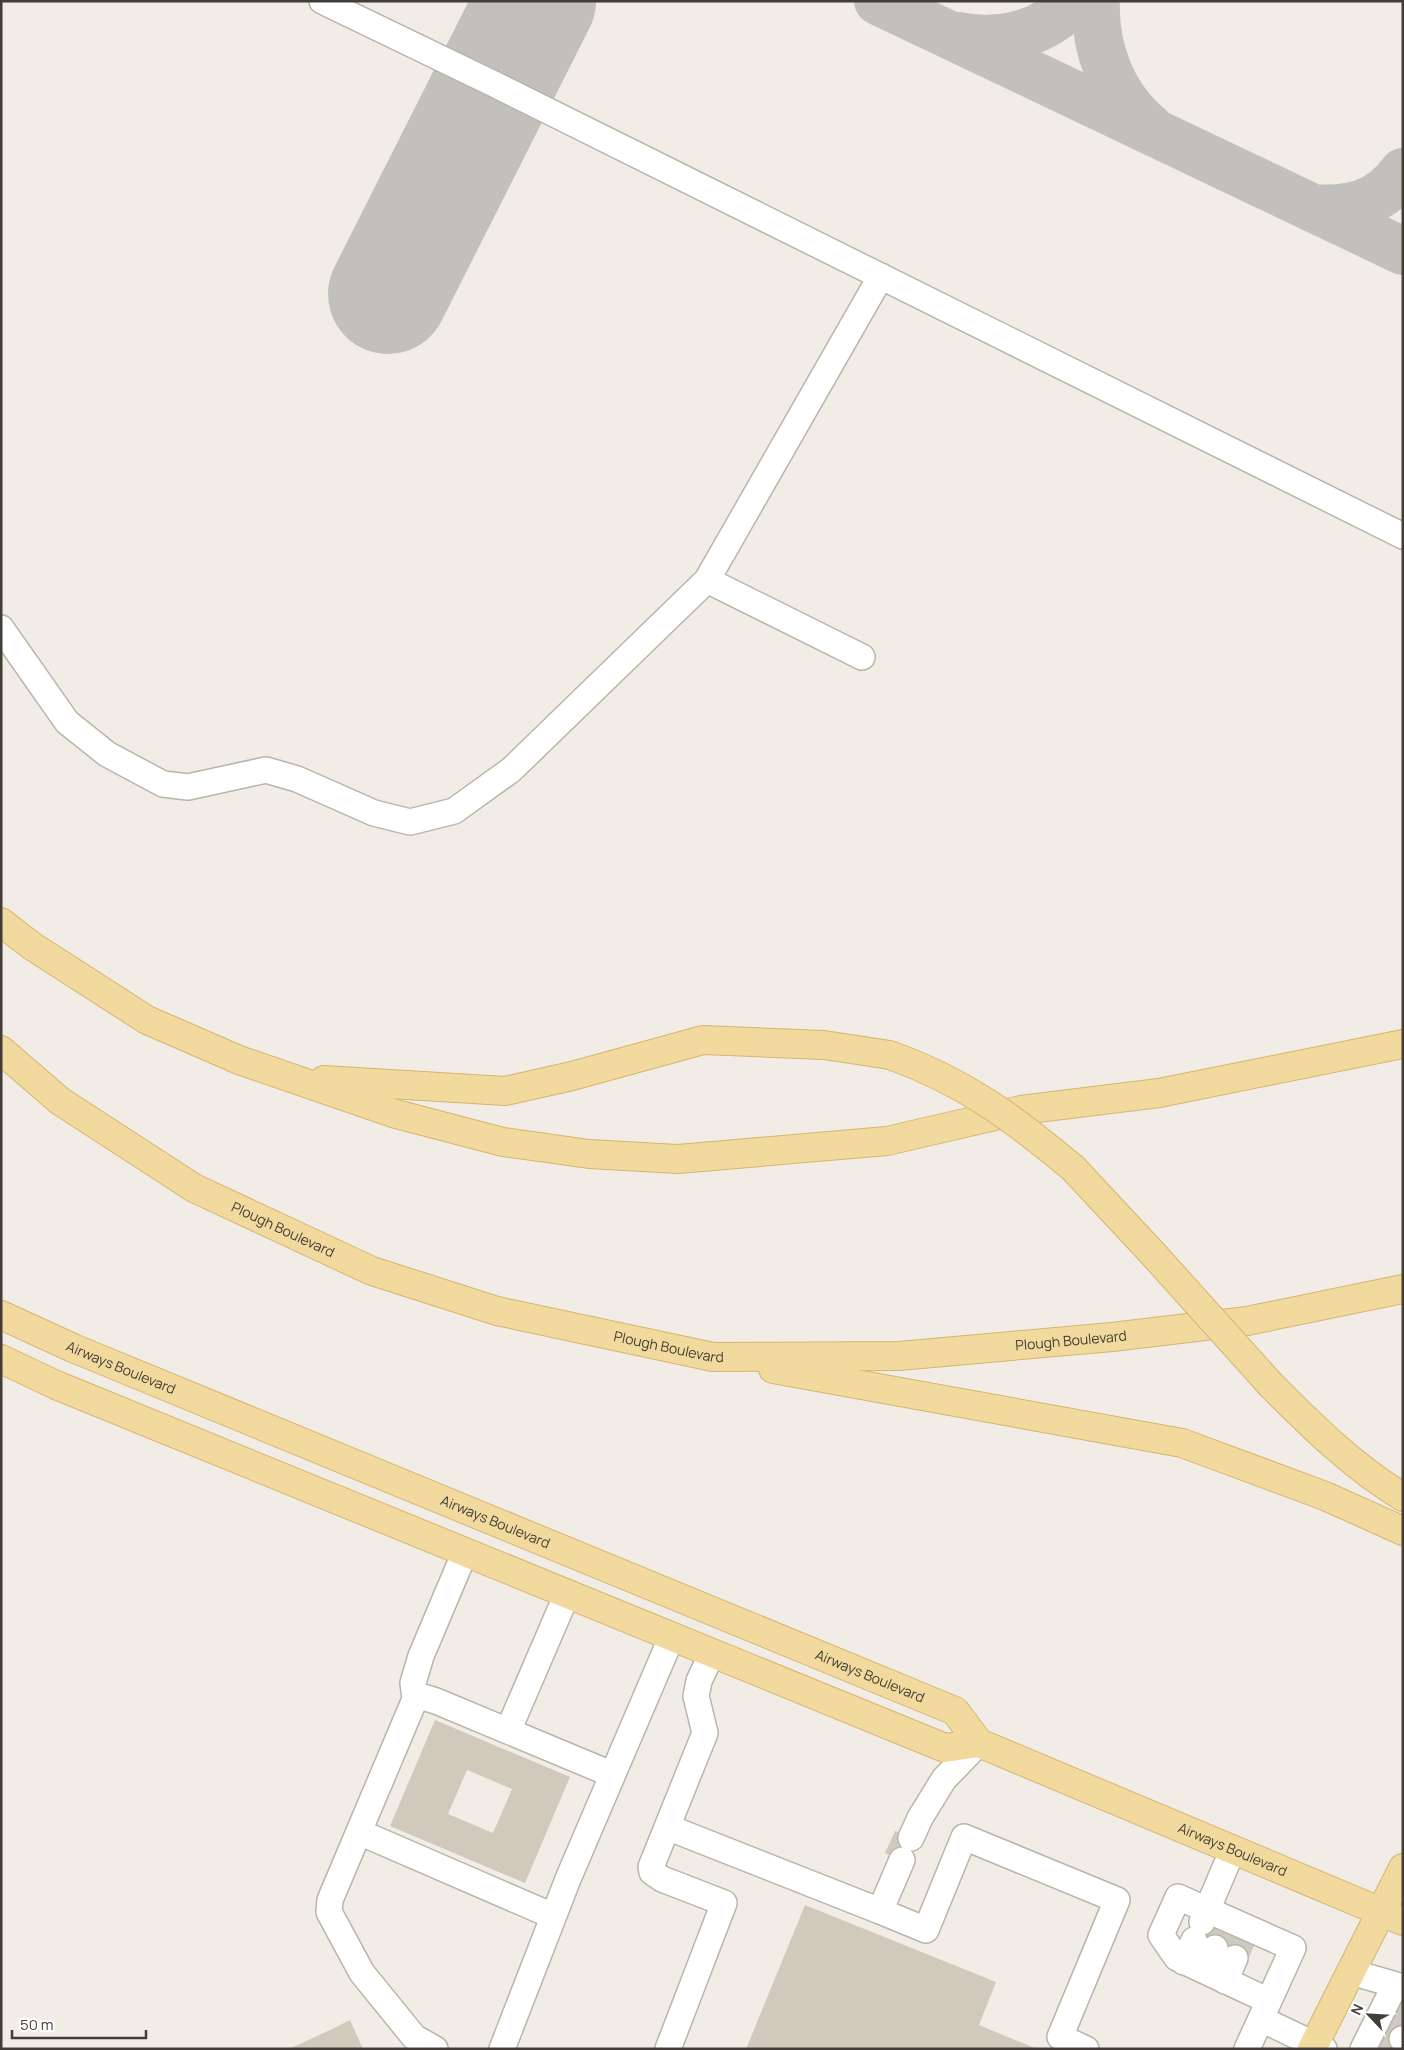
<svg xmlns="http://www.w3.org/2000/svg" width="1404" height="2050" font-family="Manrope,sans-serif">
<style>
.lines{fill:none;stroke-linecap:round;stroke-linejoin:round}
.taxiway{stroke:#c2c0bd;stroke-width:48}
.runway{stroke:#c2c0bd;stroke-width:120}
.building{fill:#d1c9bc;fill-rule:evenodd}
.minor-tunnel{stroke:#cecac3;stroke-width:25;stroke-dasharray:25 12;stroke-linecap:butt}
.minor-casing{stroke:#bbb4a9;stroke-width:28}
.major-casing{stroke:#d5b56f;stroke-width:30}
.minor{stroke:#fff;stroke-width:25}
.major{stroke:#f2d99d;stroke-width:28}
.major-bridge-casing{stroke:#d5b56f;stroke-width:30;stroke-linecap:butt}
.major-bridge{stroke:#f2d99d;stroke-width:28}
.labels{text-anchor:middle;stroke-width:4.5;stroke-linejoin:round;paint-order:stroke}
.street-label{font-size:14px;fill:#423d36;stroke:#fff}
</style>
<rect width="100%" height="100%" fill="#f1ede6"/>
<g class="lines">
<!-- taxiway -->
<path class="taxiway" d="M878,1L1403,251
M1096,1C1094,48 1112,96 1149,127
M959,36C1002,44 1044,34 1074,1
M1312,208C1349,211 1380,204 1403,172"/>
<!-- runway -->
<path class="runway" d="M388,294L536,1"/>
</g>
<!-- building -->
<path class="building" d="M435,1720L570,1777L525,1883L390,1826ZM467,1770L512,1789L493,1833L448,1814Z
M895,1831L898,1832L897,1839L899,1846L893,1849L889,1855L885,1853Z
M805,1905L996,1982L979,2025L1037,2049H746Z
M1403,2002V2025L1394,2027L1388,2039L1392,2049H1379Z
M350,2020L363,2049H289L328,2031Z"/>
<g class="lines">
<!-- minor-tunnel -->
<path class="minor-tunnel" d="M1215,1948L1222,1931
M1235,1958L1243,1940
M1392,2014L1403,2016
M1381,2035L1402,2039"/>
<!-- minor casing -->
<g class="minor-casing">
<path id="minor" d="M322,1L494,84L1403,536
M707,580L862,657
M1,628L67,722L107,754L163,784L188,787L266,770L297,779L374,813L410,822L454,811L511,770L707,580L881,276
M415,1699L413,1683L421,1656L465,1552
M508,1731L567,1594
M667,1827L880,1911
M359,1832L553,1916
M911,1838L920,1818L944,1779L979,1743
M902,1860L880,1911L926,1930L964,1837L1117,1900L1060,2037L1086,2049
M1202,1922L1233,1849
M1184,1962L1194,1940
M1205,1971L1215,1948
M1351,1972L1403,1987
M1225,1981L1235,1958
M1261,2019L1324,2049
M1402,2039H1403
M435,2049L414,2037L362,1973L329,1912L330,1900L415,1699L423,1697L436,1701L611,1774
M502,2049L568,1879L672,1636
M668,2049L724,1903L662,1879L652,1872L651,1867L705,1733L696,1696L699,1681L712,1653
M1247,2049L1293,1948L1178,1897L1161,1935L1177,1958L1269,2001
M1363,2049L1394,1987"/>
</g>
<!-- major casing -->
<g class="major-casing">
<g id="major">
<path d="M1,922L32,946L147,1020L239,1060L396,1114L503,1142L589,1154L678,1159L887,1141L1021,1110L1159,1093L1403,1044"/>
<path id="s1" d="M1,1050L60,1101L194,1188L372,1271L497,1311L713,1357L899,1356L1112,1337L1247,1321L1403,1289"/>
<path d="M324,1080L505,1091L572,1076L703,1040L824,1045L890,1055"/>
<path d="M1073,1168L1155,1256"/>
<path id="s2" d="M1,1315L73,1348L955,1711L979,1743L1403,1921"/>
<path d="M1,1359L56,1385L945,1748L979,1743"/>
<path d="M773,1369L1182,1443L1325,1496L1403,1531"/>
<path d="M1271,1385C1312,1426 1353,1467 1403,1497"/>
<path d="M1312,2049L1403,1868"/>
</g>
</g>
<!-- minor -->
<use href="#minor" class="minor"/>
<!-- major -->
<use href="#major" class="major"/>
<!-- major-bridge casing -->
<g class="major-bridge-casing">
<path id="major-bridge" d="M890,1055C965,1082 1013,1118 1073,1168
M1155,1256L1271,1385"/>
</g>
<!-- major-bridge -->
<use href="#major-bridge" class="major-bridge"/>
</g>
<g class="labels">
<!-- street labels -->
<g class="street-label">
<text dy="5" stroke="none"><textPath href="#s1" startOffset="336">Plough Boulevard</textPath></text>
<text dy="5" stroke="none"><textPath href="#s1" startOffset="1145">Plough Boulevard</textPath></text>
<text dy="5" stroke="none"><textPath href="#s1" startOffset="741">Plough Boulevard</textPath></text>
<text dy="5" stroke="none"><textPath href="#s2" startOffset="131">Airways Boulevard</textPath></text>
<text dy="5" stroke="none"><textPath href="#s2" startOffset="536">Airways Boulevard</textPath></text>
<text dy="5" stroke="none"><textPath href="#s2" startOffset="941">Airways Boulevard</textPath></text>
<text dy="5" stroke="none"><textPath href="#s2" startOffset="1348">Airways Boulevard</textPath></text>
</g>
</g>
<!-- border -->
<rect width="1404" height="2050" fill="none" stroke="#423d36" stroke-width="5"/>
<!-- north arrow -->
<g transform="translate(1369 2015) rotate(295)" stroke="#ffffff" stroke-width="4" paint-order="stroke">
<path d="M0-4L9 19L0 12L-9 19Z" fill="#423d36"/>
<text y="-8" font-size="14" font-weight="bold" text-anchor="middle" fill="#423d36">N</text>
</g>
<!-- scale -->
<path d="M12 2030v8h134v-8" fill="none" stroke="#423d36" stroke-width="2.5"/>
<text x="20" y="2030" font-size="15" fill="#423d36" stroke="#ffffff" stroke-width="4" paint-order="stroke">50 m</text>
</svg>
